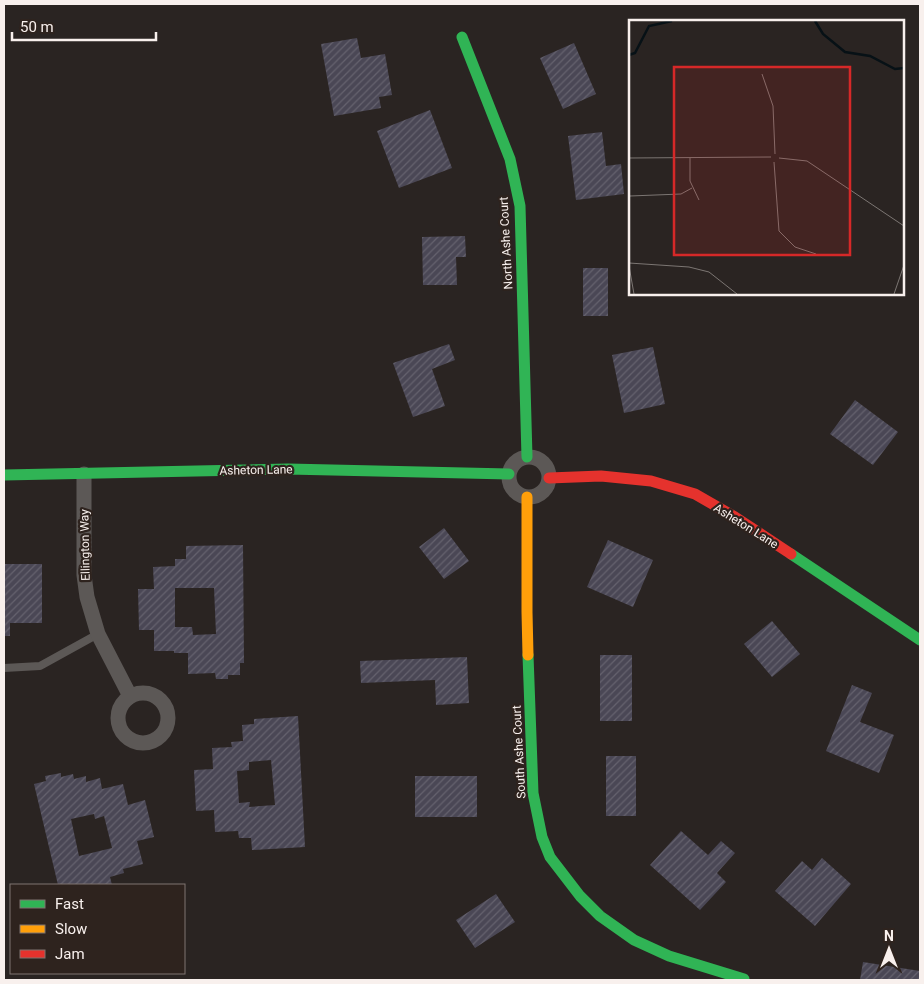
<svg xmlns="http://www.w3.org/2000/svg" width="924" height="984" font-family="Roboto,sans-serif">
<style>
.building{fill:url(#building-hatch);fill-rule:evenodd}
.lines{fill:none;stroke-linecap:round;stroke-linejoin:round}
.lane{stroke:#5c5856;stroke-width:8}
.street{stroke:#5c5856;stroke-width:15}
.fast{stroke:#30b455;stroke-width:11}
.slow{stroke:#ff9f0a;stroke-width:11}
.jam{stroke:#e5322d;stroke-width:11}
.labels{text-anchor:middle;stroke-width:4.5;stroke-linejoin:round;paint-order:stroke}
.street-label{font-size:12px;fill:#f8f0ed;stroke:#2e231e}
.inset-river{fill:none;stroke:#071116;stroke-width:2.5}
.inset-road{fill:none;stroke:#7c7673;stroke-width:1}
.view{fill:#d62828;fill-opacity:0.15;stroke:#d62828;stroke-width:2.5}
.inset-edge{fill:none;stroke:#f8f0ed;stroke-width:2.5}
</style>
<defs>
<pattern id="building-hatch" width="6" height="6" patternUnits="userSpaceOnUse" patternTransform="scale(1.25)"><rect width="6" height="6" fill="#4a4755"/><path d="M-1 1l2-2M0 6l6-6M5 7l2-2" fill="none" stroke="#65626e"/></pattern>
</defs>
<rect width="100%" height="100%" fill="#2a2422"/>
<!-- building -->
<path class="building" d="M357,38L361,58L385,54L392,95L379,97L381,108L334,116L321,44Z
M574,43L596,94L563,109L540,58Z
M430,110L452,168L399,188L377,131Z
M602,132L606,166L621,164L624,194L576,200L568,136Z
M465,236L466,257H456L457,285H423L422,237Z
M583,268H608V316H583Z
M449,344L455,360L432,369L445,406L413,417L393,363Z
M653,347L665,404L624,413L612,355Z
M855,400L898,432L873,465L830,434Z
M444,528L469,561L444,579L419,547Z
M608,540L653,560L633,607L587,587Z
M243,545L244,663H240V675H228V679H216L215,673L188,674V653H174V651H154V630H139L138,589H154L153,567L175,566V559H186V546ZM175,588H214L216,634L193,635L192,627H175Z
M4,564H42V623H10V636H4Z
M772,621L800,654L772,677L744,644Z
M600,655H632V721H600Z
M467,657L469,703L436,705L435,680L361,683L360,661Z
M852,685L872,693L860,722L894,735L879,773L826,751Z
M298,716L305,847L252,850L251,838H239L238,831L215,832L214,810L196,811L194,770L213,769L212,748L232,747L231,742L243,741L242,725L254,724V719ZM271,760L275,805L249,807L250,802L239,803L237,771L249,770V762Z
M606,756H636V816H606Z
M61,773V777L73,774L74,779L86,776V782L100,778L102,789L123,784L128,805L145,800L154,837L137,841L143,864L123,869L124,873L110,877L112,885H58L34,784L46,781L45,776ZM94,814L95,819L104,816L112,848L79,856L71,819Z
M415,776H477V817H415Z
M681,831L708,855L721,841L735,853L717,873L726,882L700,910L650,865Z
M822,858L851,884L815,926L775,891L802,861L812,870Z
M496,894L515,922L475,948L456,920Z
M863,962L920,971V980H860Z"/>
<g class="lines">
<!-- lane -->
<path class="lane" d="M4,668L40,666L98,634"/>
<!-- street -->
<path class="street" d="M509 477a20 20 0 1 1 40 0a20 20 0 1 1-40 0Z
M84,474V575L87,597L98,634L130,696
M118 718a25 25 0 1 1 50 0a25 25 0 1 1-50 0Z"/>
<!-- fast -->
<path class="fast" d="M462,37L510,159L520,206L527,457
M4,475L288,469L509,474
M791,554L920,640
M528,655L533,793L542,837L550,857L580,896L600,916L634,940L669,956L744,979"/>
<!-- slow -->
<path class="slow" d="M527,497V612L528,655"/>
<!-- jam -->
<path class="jam" d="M549,478L601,476L651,481L695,494L735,517L791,554"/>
</g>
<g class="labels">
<!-- street labels -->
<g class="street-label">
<text transform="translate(506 243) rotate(-93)" y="4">North Ashe Court</text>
<text transform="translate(256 470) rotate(-1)" y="4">Asheton Lane</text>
<text transform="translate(746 526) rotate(32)" y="4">Asheton Lane</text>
<text transform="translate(85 545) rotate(-91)" y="4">Ellington Way</text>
<text transform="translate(519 752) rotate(-93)" y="4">South Ashe Court</text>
</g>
</g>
<!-- overview -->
<g transform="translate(629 20)">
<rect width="275" height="275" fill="#2a2422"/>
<path class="inset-river" d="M186,1L194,14L216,32L241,36L266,49L275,48M0,35L6,33L20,6L43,1"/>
<path class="inset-road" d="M133,54L144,86L146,134M0,138L142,137M61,138V161L70,180M150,138L178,141L275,206M145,142L150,211L166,227L187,234M1,176L52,174L63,168M0,243L60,247L80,252L108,274M0,246L5,274M265,274L275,245"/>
<path class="view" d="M45,47H221V235H45Z"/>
<rect width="275" height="275" class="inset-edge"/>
</g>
<!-- border -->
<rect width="924" height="984" fill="none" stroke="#f8f0ed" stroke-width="10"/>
<!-- legend -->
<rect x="10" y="884" width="175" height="90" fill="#2e231e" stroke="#7f7571"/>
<rect x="20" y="900" width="25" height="8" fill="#30b455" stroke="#7f7571"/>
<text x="55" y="909" font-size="15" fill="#f8f0ed">Fast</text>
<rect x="20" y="925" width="25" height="8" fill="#ff9f0a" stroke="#7f7571"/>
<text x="55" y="934" font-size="15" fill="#f8f0ed">Slow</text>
<rect x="20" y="950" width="25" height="8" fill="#e5322d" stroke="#7f7571"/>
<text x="55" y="959" font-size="15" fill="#f8f0ed">Jam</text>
<!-- north arrow -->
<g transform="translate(889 949)" stroke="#2e231e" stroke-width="4" paint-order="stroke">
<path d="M0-4L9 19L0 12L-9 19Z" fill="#f8f0ed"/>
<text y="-8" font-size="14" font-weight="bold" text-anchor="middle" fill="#f8f0ed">N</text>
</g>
<!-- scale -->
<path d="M12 32v8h144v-8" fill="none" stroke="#f8f0ed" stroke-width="2.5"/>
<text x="20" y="32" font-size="15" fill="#f8f0ed" stroke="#2e231e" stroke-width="4" paint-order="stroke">50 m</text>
</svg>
